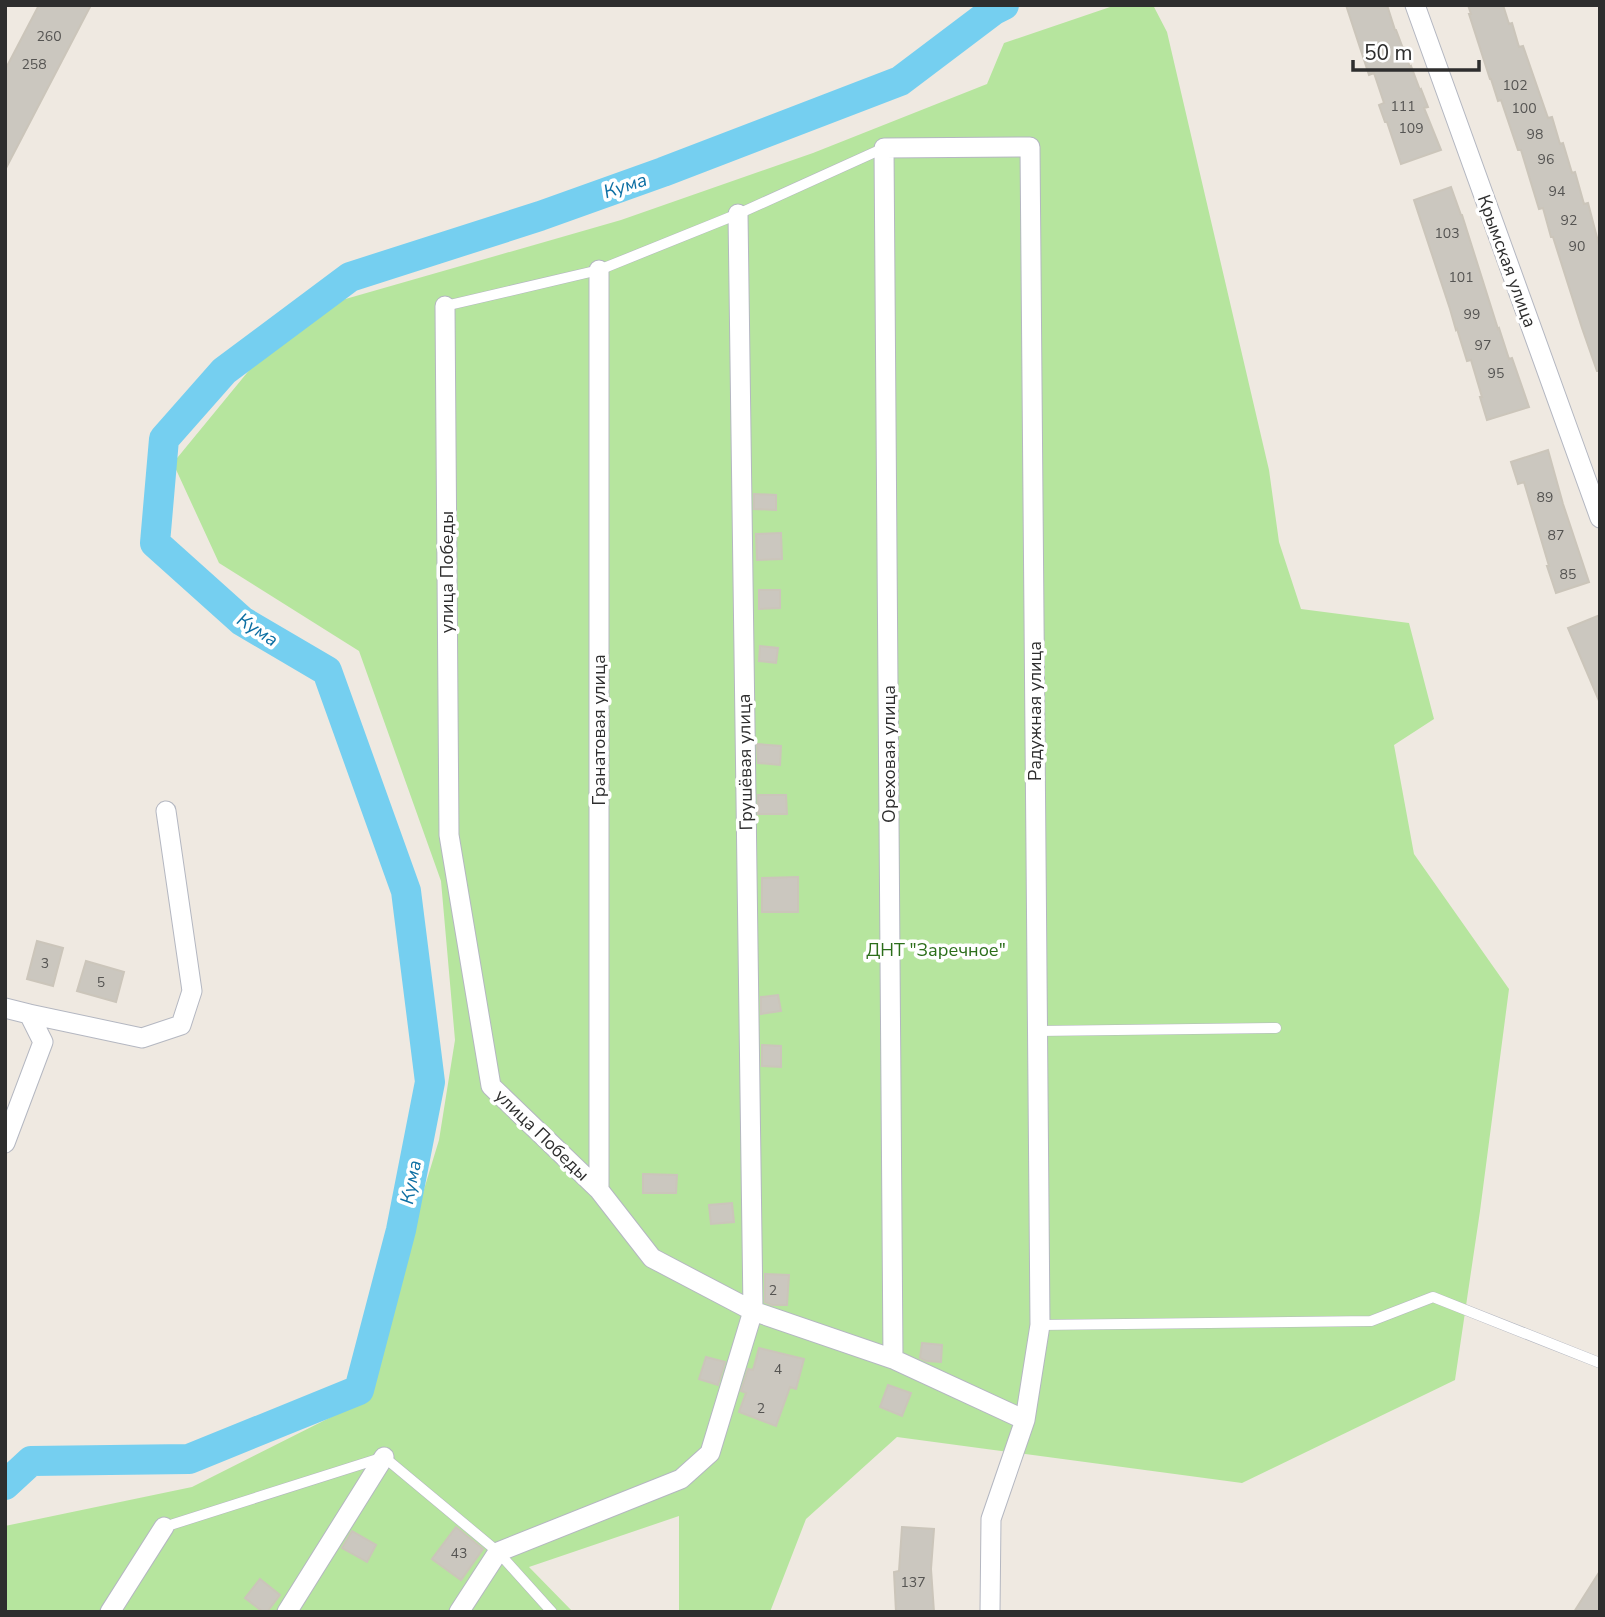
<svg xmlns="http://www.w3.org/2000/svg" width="1605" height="1617" font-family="'Nunito Sans',sans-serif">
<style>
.green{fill:#b6e59e}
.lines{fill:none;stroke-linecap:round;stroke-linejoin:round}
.river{stroke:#75cff0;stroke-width:30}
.building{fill:#cbc7bf;stroke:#cbc5ba;stroke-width:2}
.lane-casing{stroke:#b4b7c1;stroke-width:11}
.street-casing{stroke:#b4b7c1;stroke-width:21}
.lane{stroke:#fff;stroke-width:10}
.street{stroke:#fff;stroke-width:19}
.labels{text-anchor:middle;stroke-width:7;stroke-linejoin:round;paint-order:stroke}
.number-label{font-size:14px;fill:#555452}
.street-label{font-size:18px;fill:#2e2e2e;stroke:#fff}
.park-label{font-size:18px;fill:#2c6e1b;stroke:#fff}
.water-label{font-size:19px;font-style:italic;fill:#0d6fa3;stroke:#fff}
</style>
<rect width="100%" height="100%" fill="#efe9e1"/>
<!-- green -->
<path class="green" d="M1116,5H1153L1167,32L1269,470L1279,542L1301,609L1409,623L1434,719L1394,745L1414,854L1509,989L1480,1211L1455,1380L1242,1483L897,1437L806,1519L770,1612H679V1516L529,1567L573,1612H5V1526L192,1487L359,1403L439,1140L455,1040L441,881L359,651L219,563L173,463L251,368L335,302L621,220L813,153L987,84L1004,43Z"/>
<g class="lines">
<!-- river -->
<path class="river" d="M5,1485L31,1461L189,1459L359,1390L401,1230L430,1082L406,891L327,671L242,621L155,543L164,439L224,371L350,277L540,216L663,172L900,81L994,10L1004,5"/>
</g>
<!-- building -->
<path class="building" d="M39,5H91L5,170V70Z
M1346,5H1387L1395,30H1396L1410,67L1411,66L1420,90L1421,89L1428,107L1424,108L1441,150L1401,164L1387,122H1385L1379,105L1384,103L1374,73L1369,75Z
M1468,5H1503L1509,24L1512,23L1519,47L1523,46L1548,118L1552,117L1560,144L1563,143L1572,173L1575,172L1584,204L1588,203L1600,249V371H1597L1582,328L1553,237H1551L1543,208L1539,209L1521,150H1518L1501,100L1498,101L1491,79H1490L1469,14H1471Z
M1451,187L1461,215H1462L1498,329L1499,328L1509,359L1512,358L1529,407L1487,420L1480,397H1482L1471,360L1467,361L1457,329L1456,330L1450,309L1414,200Z
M1548,450L1563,504L1589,582L1556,593L1547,566H1549L1524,482L1518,484L1511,462Z
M754,494L776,495V510L754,509Z
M781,533L782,559L757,560L756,534Z
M759,590H780V608L759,609Z
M1600,615V703L1568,628Z
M760,646L778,648L776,663L759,661Z
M757,744L781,746L780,765L758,763Z
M758,795H786L787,814H758Z
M798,877V912H762V878Z
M37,941L63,948L53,986L27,979Z
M86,961L124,972L116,1002L77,991Z
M778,995L781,1011L761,1014V997Z
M762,1045L781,1046V1067L762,1066Z
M643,1174L677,1175L676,1193H643Z
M732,1203L734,1222L711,1224L709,1205Z
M765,1274L789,1275L787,1305H772L765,1302Z
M922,1343L942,1345L941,1362L926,1361L920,1358Z
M759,1348L804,1359L796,1389L790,1387L776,1426L739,1412L746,1393L741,1391L748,1369L753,1370Z
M706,1357L725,1362L718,1385L699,1379Z
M888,1385L911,1393L902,1416L880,1407Z
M456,1527L483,1549L461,1580L432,1559Z
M902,1527L934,1529L931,1569L934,1612H896L894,1572L899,1571Z
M352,1531L376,1545L367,1562L342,1548Z
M1600,1571V1612H1574Z
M260,1579L280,1595L267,1612H263L245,1598Z"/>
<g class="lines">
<!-- lane casing -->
<g class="lane-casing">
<path id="lane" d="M445,306L599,270L738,214L884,148
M1038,1031L1276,1028
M1040,1325L1371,1321L1433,1297L1600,1363
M164,1527L384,1457L498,1552L552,1612"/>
</g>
<!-- street casing -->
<g class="street-casing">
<path id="street" d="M1415,5L1600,518
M599,270V1190
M445,306L449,835L491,1086L599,1190L652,1258L753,1311L893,1359L1025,1420
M5,1008L29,1014L43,1042L5,1143
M29,1014L142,1038L181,1025L192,991L166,811
M893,1359L884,148L1030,147L1040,1325L1025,1420L991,1519L990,1612
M110,1612L164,1527
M287,1612L384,1457
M459,1612L498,1552L681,1479L710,1453L753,1311L738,214"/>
</g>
<!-- lane -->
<use href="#lane" class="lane"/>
<!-- street -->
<use href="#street" class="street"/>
</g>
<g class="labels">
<!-- number labels -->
<g class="number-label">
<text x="49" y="41">260</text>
<text x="34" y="69">258</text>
<text x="1515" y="90">102</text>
<text x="1403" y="111">111</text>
<text x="1524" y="113">100</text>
<text x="1411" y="133">109</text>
<text x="1535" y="139">98</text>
<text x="1546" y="164">96</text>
<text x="1557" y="196">94</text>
<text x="1569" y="225">92</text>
<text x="1447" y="238">103</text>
<text x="1577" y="251">90</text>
<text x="1461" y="282">101</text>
<text x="1472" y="319">99</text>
<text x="1483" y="350">97</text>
<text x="1496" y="378">95</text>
<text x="1545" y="502">89</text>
<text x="1556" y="540">87</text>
<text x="1568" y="579">85</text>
<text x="45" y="968">3</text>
<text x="101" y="987">5</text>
<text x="773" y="1295">2</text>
<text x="778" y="1374">4</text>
<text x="761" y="1413">2</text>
<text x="459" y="1558">43</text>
<text x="913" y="1587">137</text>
</g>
<!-- street labels -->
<g class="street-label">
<text transform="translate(1507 261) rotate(70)" y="6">Крымская улица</text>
<text transform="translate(447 572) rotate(-90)" y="6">улица Победы</text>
<text transform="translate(1035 711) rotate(-90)" y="6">Радужная улица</text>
<text transform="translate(599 730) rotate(-90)" y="6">Гранатовая улица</text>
<text transform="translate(889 754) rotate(-90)" y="6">Ореховая улица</text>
<text transform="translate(745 762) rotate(-91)" y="6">Грушёвая улица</text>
<text transform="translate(542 1135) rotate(44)" y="6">улица Победы</text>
</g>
<!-- park labels -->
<g class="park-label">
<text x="936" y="956">ДНТ "Заречное"</text>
</g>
<!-- water labels -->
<g class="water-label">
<text transform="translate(625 185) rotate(-18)" y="7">Кума</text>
<text transform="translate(258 629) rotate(33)" y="7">Кума</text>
<text transform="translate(410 1182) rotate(-79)" y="7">Кума</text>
</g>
</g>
<!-- border -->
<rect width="1605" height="1617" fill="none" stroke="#2e2e2e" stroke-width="14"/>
<!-- scale -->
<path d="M1353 60v10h126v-10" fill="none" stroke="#2e2e2e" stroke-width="3.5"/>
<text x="1364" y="60" font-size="21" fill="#2e2e2e" stroke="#ffffff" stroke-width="5" paint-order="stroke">50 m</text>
</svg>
